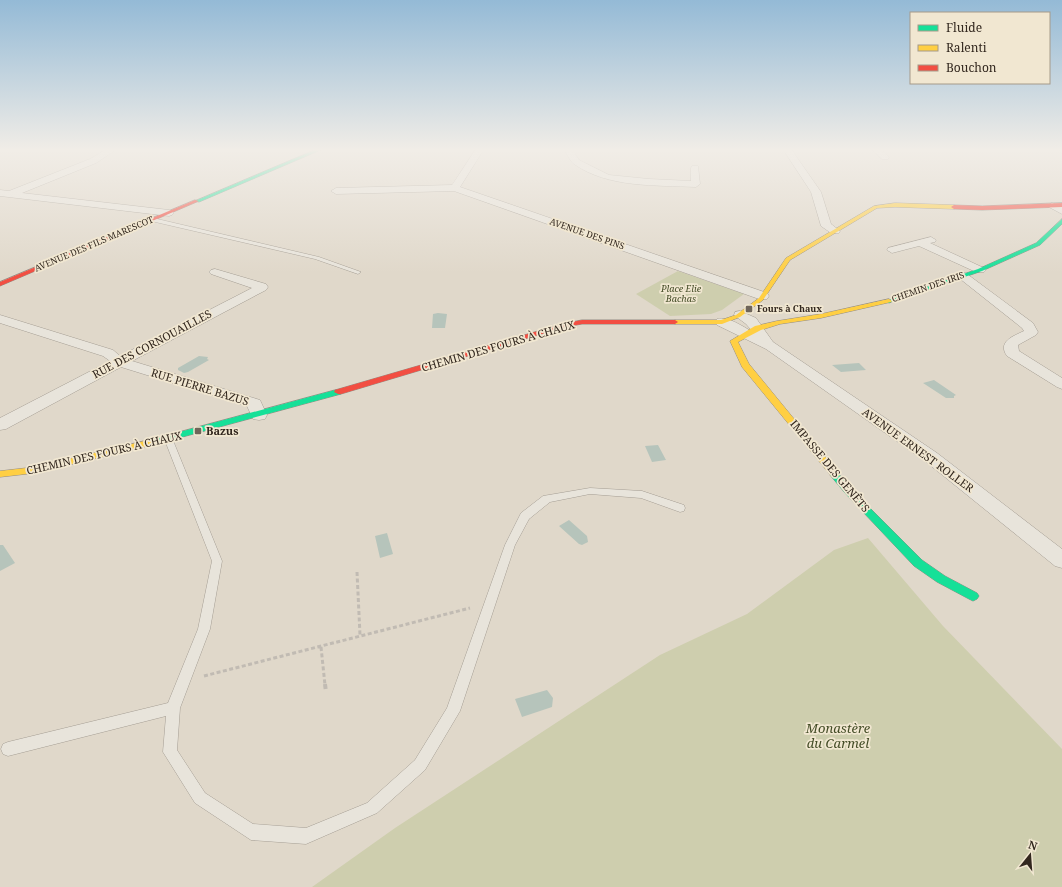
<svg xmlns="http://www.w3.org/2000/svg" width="1062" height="887" font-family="'Noto Serif',serif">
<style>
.green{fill:#ceceae}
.water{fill:#b6c4bb}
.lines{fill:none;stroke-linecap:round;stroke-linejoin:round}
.lane-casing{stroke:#a59e94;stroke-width:1}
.street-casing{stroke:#a59e94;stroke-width:1}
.fast-casing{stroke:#948d84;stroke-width:1}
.slow-casing{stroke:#948d84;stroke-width:1}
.jam-casing{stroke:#948d84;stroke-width:1}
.path-far1{stroke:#c1bbb3;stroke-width:3;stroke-dasharray:4 2.5;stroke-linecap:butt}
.path{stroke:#c1bbb3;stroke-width:4;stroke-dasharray:5 3;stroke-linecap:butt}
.lane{fill:#e8e4db;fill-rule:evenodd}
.street{fill:#e8e4db;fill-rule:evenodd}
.fast{fill:#16e098;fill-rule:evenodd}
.slow{fill:#ffcf43;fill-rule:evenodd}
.jam{fill:#f24e42;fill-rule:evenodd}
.poi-dot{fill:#6f655a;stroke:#f1e7d1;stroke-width:1.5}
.labels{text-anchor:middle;stroke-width:3.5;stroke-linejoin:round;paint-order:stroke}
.far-street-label{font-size:9px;fill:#32271e;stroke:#f1e7d1}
.far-park-label{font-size:9px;font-style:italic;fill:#434c26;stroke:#f1e7d1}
.far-poi-label{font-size:9px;font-weight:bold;fill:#32271e;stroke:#f1e7d1;text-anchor:start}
.street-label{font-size:11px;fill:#32271e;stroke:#f1e7d1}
.poi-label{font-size:11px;font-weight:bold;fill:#32271e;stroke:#f1e7d1;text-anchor:start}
.near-park-label{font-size:13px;font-style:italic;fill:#434c26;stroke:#f1e7d1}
</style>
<rect width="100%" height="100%" fill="#e0d8ca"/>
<!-- green -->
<path class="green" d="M678,271L744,294L722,310L711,314L670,316L636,294Z
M868,538L943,626L1062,749V887H312L395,828L660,655L747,614L834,550Z"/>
<!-- water -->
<path class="water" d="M438,313L447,314L445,328H432L433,314Z
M199,356L208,357L207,359L209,360L188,372L184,373L178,370V368Z
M859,363L866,370L841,372L832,365Z
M934,380L956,395L954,396V398H946L923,383Z
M658,445L666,460L652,462L645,446Z
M569,520L587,536L588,542L582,545L579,544L559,526Z
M387,533L393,554L380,558L375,536Z
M0,545H3L15,563L0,571Z
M547,690L553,698L552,707L522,717L515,699Z"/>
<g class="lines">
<!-- lane casing -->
<g class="lane-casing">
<path id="lane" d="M153,218L319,257L361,272L358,274L315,259L151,221L150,220Z
M168,435L172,438L222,561L210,629L180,708L177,750L205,793L253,824L306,828L367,803L415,760L447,708L505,545L521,513L543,496L590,488L642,491L684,505L685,508L684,511L680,512L641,498L590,494L550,502L529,519L515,545L460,711L425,770L377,813L306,844L251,840L195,803L163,752L166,716L8,756L3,754L1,749L3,744L8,742L168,703L198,629L212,561L164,438Z"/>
</g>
<!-- street casing -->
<g class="street-casing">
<path id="street" d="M107,149H117L96,163L22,193L169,210L172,211L174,213L172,215L169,216L0,196V190L9,191L90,159Z
M476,149H484L460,187L767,293L769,296L767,299H759L454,191L336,194L331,191L336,188L452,185Z
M564,149H572L579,160L609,175L649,179L691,181V168L692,166H698L700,184L696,187C656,185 608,188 574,164C570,161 567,154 564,149Z
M783,149H791L821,192L831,224L840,231L839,233H831L821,226L811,192Z
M872,149H881L889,157L888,159H882Z
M1052,203L1062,207V214L1047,206Z
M931,237L936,240L935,242L930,243L984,268L986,270L984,272H976L919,246L892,253L887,250L888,248Z
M215,269L266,284L268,287L266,290L132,361L260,400L267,415L265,419L259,420L253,419L247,406L121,367L6,429L0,430V418L110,361L103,356L0,323V315L113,350L120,356L252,288L211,274L209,272L211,270Z
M963,272L967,274L1033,323L1038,332L1036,335L1018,345L1019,351L1062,378V389L1057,387L1007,356C997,342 1013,336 1024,331L1022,328L959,278L957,276L959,274Z
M740,311L756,318L773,342L937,453L1062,549V568L1055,566L925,461L766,349L717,325L715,322L717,319C729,316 743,327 753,332L746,324L734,315L735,312Z"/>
</g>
<!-- fast casing -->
<g class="fast-casing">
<path id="fast" d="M317,149H323L199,202L195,201Z
M1062,219V224L1040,245L982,271L891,302L889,303L886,301L978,269L1036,243Z
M335,390H338L342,392L341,394L153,445L149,442L150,440Z
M835,472L838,473L851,489L922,560L945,576L977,593L979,596L977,599L973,601L969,599L937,582L914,566L845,493L830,475Z"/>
</g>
<!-- slow casing -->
<g class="slow-casing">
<path id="slow" d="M895,203L954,205L957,207L954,209L895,207L877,208L790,260L763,300L740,317L722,324H675L672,322L675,320H721L736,315L759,298L786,258L874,206Z
M889,299L892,301L891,302L821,318L780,324L761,330L738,342L749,364L840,475L835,478L832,477L742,367L730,341L755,326L777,321L821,314Z
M153,439L157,442L156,444L35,473L0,477V471L35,467Z"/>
</g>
<!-- jam casing -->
<g class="jam-casing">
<path id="jam" d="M195,200L199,201L0,286V282Z
M1062,203V207L982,210L954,209L951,207L954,205L982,206Z
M582,320H675L678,322L675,324H582L565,327L341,394H338L334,392L335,390L562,324Z"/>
</g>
<!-- path-far1 -->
<path class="path-far1" d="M357,572L360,635
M321,647L325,685
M204,676L470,608"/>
<!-- path -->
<path class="path" d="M325,684L326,692"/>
<!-- lane -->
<use href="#lane" class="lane"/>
<!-- street -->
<use href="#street" class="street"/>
<!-- fast -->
<use href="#fast" class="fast"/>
<!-- slow -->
<use href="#slow" class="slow"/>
<!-- jam -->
<use href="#jam" class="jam"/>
</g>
<!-- sky -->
<linearGradient id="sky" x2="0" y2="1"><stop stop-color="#94bad6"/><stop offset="0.55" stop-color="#f1ede7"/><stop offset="1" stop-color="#f1ede7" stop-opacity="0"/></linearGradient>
<rect width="1062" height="273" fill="url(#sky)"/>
<!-- markers -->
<g class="poi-dot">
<rect x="745" y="305" width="8" height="8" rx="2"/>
<rect x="194" y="427" width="8" height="8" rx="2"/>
</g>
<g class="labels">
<!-- far-street labels -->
<g class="far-street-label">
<text transform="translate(587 234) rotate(19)" y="3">AVENUE DES PINS</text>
<text transform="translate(94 244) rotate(-23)" y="3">AVENUE DES FILS MARESCOT</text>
<text transform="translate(928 287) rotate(-19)" y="3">CHEMIN DES IRIS</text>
</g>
<!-- far-park labels -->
<g class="far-park-label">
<text x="681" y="292">Place Elie<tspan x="681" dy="10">Bachas</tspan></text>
</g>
<!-- far-poi labels -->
<g class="far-poi-label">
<text x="757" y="312">Fours à Chaux</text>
</g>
<!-- street labels -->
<g class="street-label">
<text transform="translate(152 344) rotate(-28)" y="4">RUE DES CORNOUAILLES</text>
<text transform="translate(498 346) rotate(-16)" y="4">CHEMIN DES FOURS À CHAUX</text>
<text transform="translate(200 387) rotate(17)" y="4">RUE PIERRE BAZUS</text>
<text transform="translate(918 450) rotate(36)" y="4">AVENUE ERNEST ROLLER</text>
<text transform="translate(104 453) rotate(-13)" y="4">CHEMIN DES FOURS À CHAUX</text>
<text transform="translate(830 466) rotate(50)" y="4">IMPASSE DES GENÊTS</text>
</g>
<!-- poi labels -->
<g class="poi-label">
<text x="206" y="435">Bazus</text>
</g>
<!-- near-park labels -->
<g class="near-park-label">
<text x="838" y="733">Monastère<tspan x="838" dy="15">du Carmel</tspan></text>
</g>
</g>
<!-- legend -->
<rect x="910" y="12" width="140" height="72" fill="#f1e7d1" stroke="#a59a89"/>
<rect x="918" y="25" width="20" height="6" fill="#16e098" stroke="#a59a89"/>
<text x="946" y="32" font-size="12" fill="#32271e">Fluide</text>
<rect x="918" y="45" width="20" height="6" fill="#ffcf43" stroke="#a59a89"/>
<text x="946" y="52" font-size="12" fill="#32271e">Ralenti</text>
<rect x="918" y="65" width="20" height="6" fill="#f24e42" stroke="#a59a89"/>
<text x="946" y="72" font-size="12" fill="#32271e">Bouchon</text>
<!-- north arrow -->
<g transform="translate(1030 855) rotate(17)" stroke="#f1e7d1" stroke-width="3" paint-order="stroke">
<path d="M0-3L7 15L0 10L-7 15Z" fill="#32271e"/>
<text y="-6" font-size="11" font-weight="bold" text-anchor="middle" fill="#32271e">N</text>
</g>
</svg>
